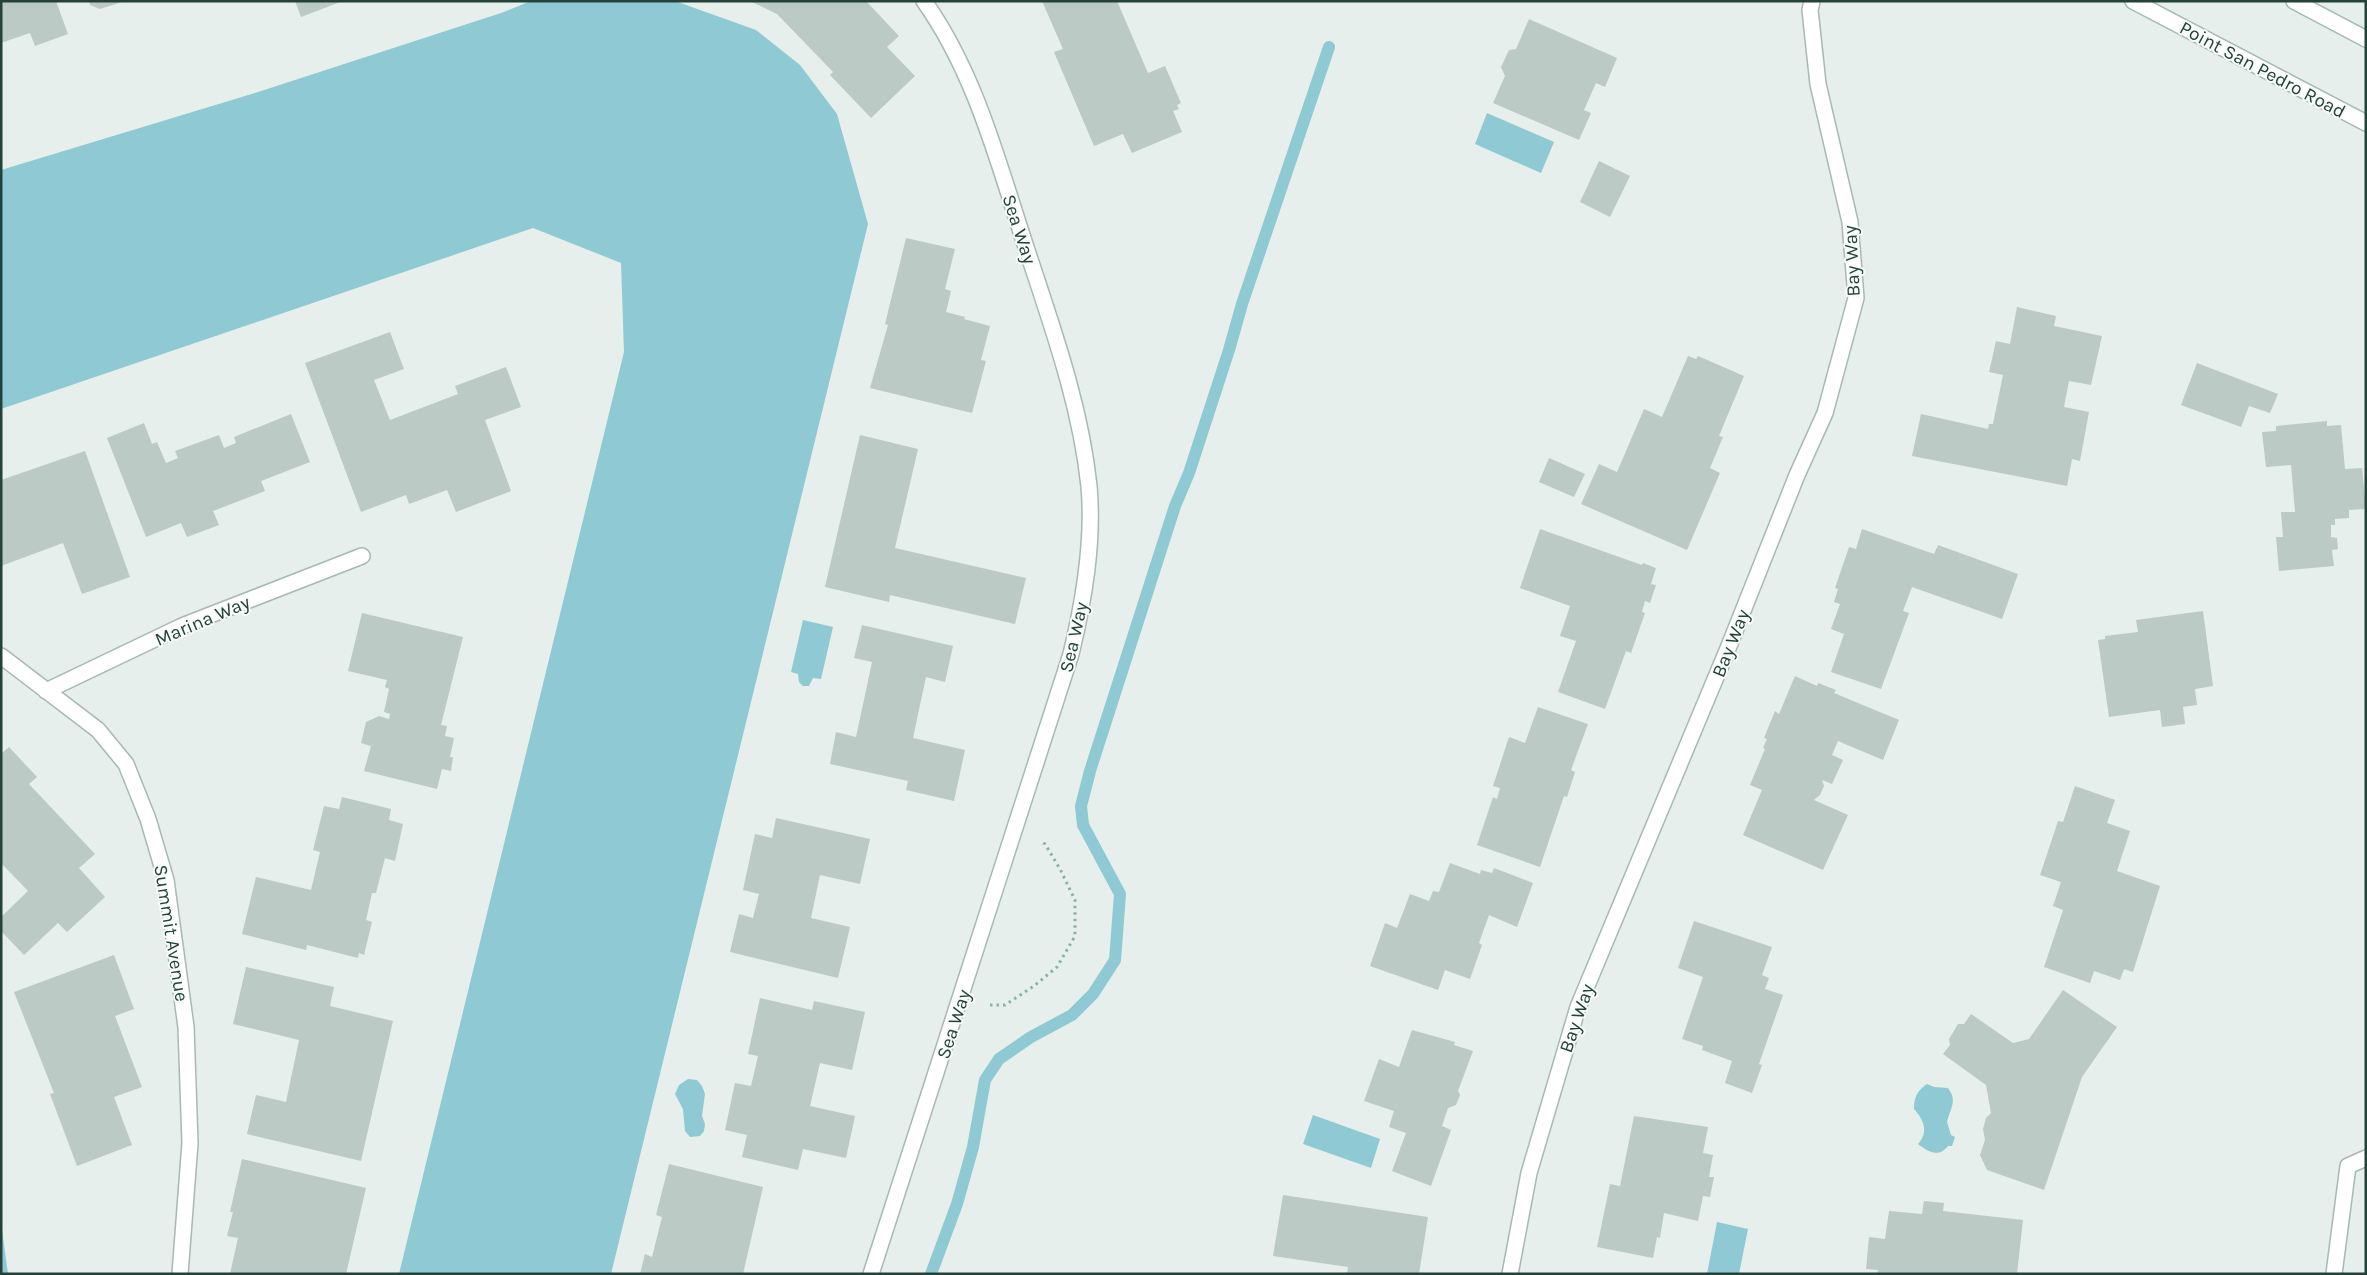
<svg xmlns="http://www.w3.org/2000/svg" width="2367" height="1275" font-family="Karla,sans-serif">
<style>
.water{fill:#8ec9d4}
.lines{fill:none;stroke-linecap:round;stroke-linejoin:round}
.stream{stroke:#8ec9d4;stroke-width:12}
.building{fill:#bbcac4}
.street-casing{stroke:#a8b8b2;stroke-width:18}
.secondary-casing{stroke:#a4bbb3;stroke-width:18}
.path{stroke:#86b3a5;stroke-width:3;stroke-dasharray:2.5 4;stroke-linecap:butt}
.street{stroke:#fff;stroke-width:15}
.secondary{stroke:#fff;stroke-width:15}
.labels{text-anchor:middle;stroke-width:4;stroke-linejoin:round;paint-order:stroke}
.street-label{font-size:19px;fill:#24423a;stroke:#f7fbf9}
</style>
<rect width="100%" height="100%" fill="#e6efeb"/>
<!-- water -->
<path class="water" d="M531,1H675L756,30L800,65L837,114L868,224L611,1274H399L624,352L621,263L533,228L1,409V170L255,93L501,13Z
M1487,113L1554,142L1541,173L1475,144Z
M803,620L833,627L821,679L813,678L809,686H803L799,682L798,674L791,672Z
M688,1079L697,1080L702,1086L705,1094L702,1116L705,1124L704,1131L700,1136L690,1137L685,1131L683,1109L675,1094L679,1085Z
M1927,1084L1934,1087L1948,1088C1958,1101 1950,1109 1947,1122L1951,1135L1955,1137L1952,1146H1948C1939,1158 1928,1152 1918,1144C1929,1132 1924,1120 1914,1109C1914,1097 1917,1091 1927,1084Z
M1313,1115L1380,1139L1371,1168L1303,1144Z
M1717,1222L1748,1229L1739,1274H1707Z
M1,1223L8,1274H1Z"/>
<g class="lines">
<!-- stream -->
<path class="stream" d="M931,1274L957,1204L973,1147L985,1080L999,1059L1031,1037L1072,1015L1093,994L1115,960L1120,894L1083,825L1081,806L1090,771L1175,506L1189,473L1229,350L1242,304L1329,47"/>
</g>
<!-- building -->
<path class="building" d="M1,1H56L68,34L35,46L30,33L1,43Z
M89,1H122V2L100,9L90,5Z
M295,1H343L301,17Z
M750,1H866L899,36L887,47L915,76L871,118L830,75L833,72L777,14Z
M1042,1H1117L1148,73L1165,66L1181,103L1177,105L1179,109L1173,111L1182,132L1132,153L1123,134L1094,146L1054,52L1063,49Z
M1529,19L1617,58L1605,87L1596,83L1584,110L1591,113L1579,140L1493,103L1505,76L1501,67L1509,50L1516,49Z
M1599,161L1630,176L1610,217L1580,202Z
M906,238L955,249L945,289L951,291L946,312L965,317L964,319L990,326L981,360L986,361L972,413L870,388L888,325L885,324Z
M2017,307L2056,316L2054,326L2102,336L2091,385L2069,381L2064,407L2089,412L2080,461L2072,459L2067,486L1912,456L1921,414L1988,429L1989,424H1993L2003,375L1989,372L1996,341L2010,344Z
M390,332L404,369L374,380L390,420L458,394L455,386L506,367L521,407L485,420L511,491L456,512L447,490L409,504L406,495L361,512L305,363Z
M1688,356L1696,359L1698,356L1744,376L1719,436L1723,437L1710,468L1720,473L1687,550L1581,504L1599,464L1617,472L1644,409L1662,417Z
M2197,363L2278,394L2270,413L2249,406L2241,427L2181,405Z
M291,414L310,462L261,481L265,491L213,511L219,525L187,537L181,523L146,537L107,438L144,423L152,444L157,442L166,463L178,458L175,451L219,435L224,448L236,443L234,437Z
M2327,421V426L2341,425L2345,469L2362,468L2366,509L2349,510V518L2335,519V525H2331V537L2337,538L2338,549L2332,550L2334,566L2279,571L2276,537H2283L2281,512H2295L2291,465L2266,467L2262,432L2276,431V426Z
M860,435L918,449L895,548L1026,578L1015,624L890,595L889,602L825,587Z
M85,451L130,577L82,594L63,543L1,566V480Z
M1549,458L1585,474L1574,497L1539,482Z
M1540,529L1642,565L1643,563L1656,568L1651,584L1656,585L1650,603L1645,601L1642,612L1645,613L1631,653L1626,651L1605,709L1558,692L1576,641L1560,636L1570,606L1520,588Z
M1862,529L1934,554L1938,545L2018,574L2002,619L1912,587L1903,611L1909,613L1881,689L1831,672L1844,634L1831,629L1840,604L1834,602L1838,589L1835,588L1849,547L1856,549Z
M2203,611L2213,686L2195,689L2197,705L2183,707L2185,724L2162,727L2160,710L2109,717L2098,640L2105,639V636L2138,632L2136,620Z
M362,613L463,637L441,725L447,726L445,736L454,738L450,757H453L451,771L442,769L437,789L364,771L371,746L361,743L366,722L379,716L389,719L390,714L384,712L389,689L385,687L387,680L348,671Z
M862,625L953,646L945,682L926,677L913,738L965,750L954,801L906,790L908,781L830,764L836,732L856,737L872,662L854,658Z
M1795,676L1817,686L1818,683L1836,690L1834,693L1899,720L1883,760L1838,741L1832,755L1843,760L1832,784L1822,780L1824,786L1820,795L1814,800L1848,815L1823,870L1743,835L1762,790L1750,785L1765,749L1763,748L1767,739L1764,738L1775,711L1779,714Z
M1538,707L1588,724L1571,770L1575,772L1567,797L1564,796L1540,867L1477,845L1493,797L1497,799L1500,788L1493,786L1509,737L1525,743Z
M9,747L37,777L29,784L95,854L79,868L105,897L67,932L58,923L24,955L1,931V917L28,891L1,863V754Z
M2075,786L2115,800L2107,823L2130,831L2117,871L2160,886L2133,972L2124,969L2120,980L2094,971L2090,983L2044,967L2063,910L2053,906L2061,882L2040,875L2058,821L2063,822Z
M342,797L391,809L389,820L403,824L395,861L385,858L376,893H372L366,920L372,922L364,955L359,953L358,958L307,945L306,950L242,934L256,877L311,890L320,852L313,850L324,806L339,809Z
M776,818L870,839L860,884L820,875L811,918L850,927L838,978L730,952L739,914L753,918L759,894L743,890L755,834L772,838Z
M1450,863L1480,874L1481,870L1492,873L1494,868L1533,883L1517,927L1489,915L1479,943L1482,945L1470,979L1445,970L1438,990L1370,966L1385,923L1397,928L1410,894L1429,901L1433,891L1439,892Z
M1694,921L1772,947L1762,975L1769,978L1765,989L1783,995L1759,1064L1762,1065L1752,1093L1725,1083L1732,1061L1702,1050L1703,1046L1682,1039L1703,977L1678,968Z
M114,955L134,1009L115,1016L142,1087L114,1097L132,1145L77,1166L50,1094L54,1093L14,992Z
M246,967L334,987L330,1006L393,1021L361,1161L247,1134L256,1095L286,1102L299,1040L233,1024Z
M2063,990L2117,1027L2082,1077L2044,1190L1987,1170L1980,1155L1985,1140L1983,1129L1986,1118L1991,1113L1986,1085L1943,1054L1950,1045L1949,1039L1958,1024H1964L1971,1014L2013,1043L2029,1039Z
M760,998L812,1010L814,1001L865,1012L852,1070L820,1063L810,1106L855,1116L846,1158L803,1149L798,1170L742,1157L747,1135L725,1130L735,1083L751,1086L758,1056L748,1054Z
M1412,1030L1455,1042L1454,1045L1473,1051L1458,1091L1460,1095L1456,1105L1448,1108L1442,1126L1451,1130L1431,1186L1392,1171L1406,1133L1389,1127L1394,1111L1364,1101L1379,1059L1399,1067Z
M1634,1116L1708,1127L1703,1153L1713,1155L1709,1177H1714L1710,1197L1703,1196L1698,1221L1664,1213L1660,1238L1657,1237L1653,1258L1597,1247L1610,1184L1620,1186Z
M242,1159L366,1188L346,1274H230L238,1238L227,1236L233,1212H230Z
M669,1164L763,1187L743,1274H640L645,1254L652,1257L662,1217L656,1215Z
M1283,1195L1428,1217L1419,1274H1347L1348,1267L1273,1256Z
M1924,1201L1944,1203L1943,1211L2023,1220L2017,1274H1877L1878,1270L1866,1269L1869,1237L1885,1239L1889,1211L1922,1214Z"/>
<g class="lines">
<!-- street casing -->
<g class="street-casing">
<path id="street" d="M1,656L98,730L126,764L148,819L166,880L186,1027L190,1143L180,1274
M46,691L182,626L362,556
M871,1274L1071,654C1084,600 1094,542 1089,486C1080,401 1050,321 1024,241C997,159 975,73 924,1
M1510,1274L1529,1173L1578,1007L1729,646L1797,475L1825,413L1856,298L1850,222L1818,84L1810,10L1812,1
M2334,1274L2348,1166L2366,1158"/>
</g>
<!-- secondary casing -->
<g class="secondary-casing">
<path id="secondary" d="M2133,1L2366,123
M2294,1L2366,39"/>
</g>
<!-- path -->
<path class="path" d="M990,1005H1005L1034,986L1057,967L1075,936V900L1060,869L1045,844L1040,841"/>
<!-- street -->
<use href="#street" class="street"/>
<!-- secondary -->
<use href="#secondary" class="secondary"/>
</g>
<g class="labels">
<!-- street labels -->
<g class="street-label">
<text transform="translate(2263 69) rotate(28)" y="7">Point San Pedro Road</text>
<text transform="translate(1020 229) rotate(72)" y="7">Sea Way</text>
<text transform="translate(1851 261) rotate(-93)" y="7">Bay Way</text>
<text transform="translate(202 620) rotate(-23)" y="7">Marina Way</text>
<text transform="translate(1073 637) rotate(-77)" y="7">Sea Way</text>
<text transform="translate(1730 643) rotate(-68)" y="7">Bay Way</text>
<text transform="translate(172 933) rotate(81)" y="7">Summit Avenue</text>
<text transform="translate(1576 1018) rotate(-71)" y="7">Bay Way</text>
<text transform="translate(953 1024) rotate(-72)" y="7">Sea Way</text>
</g>
</g>
<!-- border -->
<rect width="2367" height="1275" fill="none" stroke="#24423a" stroke-width="5"/>
</svg>
